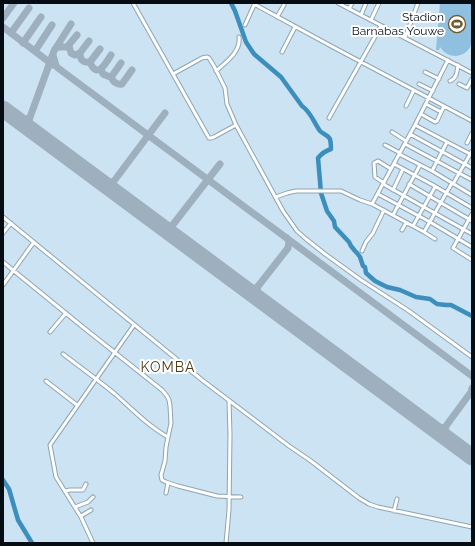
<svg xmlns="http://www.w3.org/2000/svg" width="475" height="546" font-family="Raleway,sans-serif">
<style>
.green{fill:#8fc0e0}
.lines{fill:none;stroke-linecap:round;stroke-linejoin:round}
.river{stroke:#3c8ebc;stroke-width:4.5}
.taxiway{stroke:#9eb0be;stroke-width:7}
.runway{stroke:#9eb0be;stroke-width:17}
.minor-casing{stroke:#8ea4b2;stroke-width:5}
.minor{stroke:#fff;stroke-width:3}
.labels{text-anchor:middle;stroke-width:4;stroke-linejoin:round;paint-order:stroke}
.poi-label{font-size:12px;fill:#060d12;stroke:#fff;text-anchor:end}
.quarter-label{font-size:14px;letter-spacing:1px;fill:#4c3c14;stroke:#fff}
</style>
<rect width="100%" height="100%" fill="#cce3f3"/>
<!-- green -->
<path class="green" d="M440,3H472C472,12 474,38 471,45C469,51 463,55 456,56C449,56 444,53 440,47L439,50H436Z"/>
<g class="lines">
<!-- river -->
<path class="river" d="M231,3L235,11L246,42L254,54L281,77L302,106C311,112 314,123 320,131C323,134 328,135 330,139C331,143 331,145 331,149C325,151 322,153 318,158L321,193L327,211L334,221L335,227L349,242L351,246L355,251L357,253L360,257L363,266L365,267L366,273L375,281L387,287L400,290L416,297L430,299L437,304L446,305H451L472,316
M3,480L9,489L18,520L32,543"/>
<!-- taxiway -->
<path class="taxiway" d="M3,18L14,3
M3,27L53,65
M11,33L29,8
M23,43L41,17
M69,46L71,53L75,55L80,53L89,41
M55,49L58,47H67L77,35
M35,51L52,25
M80,53C80,60 83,63 90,62L100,49
M53,55L56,66L58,68L472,376
M90,62C97,80 106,63 111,55
M101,69L103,74L110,77L112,76L121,63
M112,76C111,81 117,85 122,84L132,70
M16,118L23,121L29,118
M34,132L29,126V120L54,51L71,24
M101,181L108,184L114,181
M116,192L113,185L114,181L165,113
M168,231L220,164
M239,284C247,289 252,294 259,285C254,293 257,296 262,301
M259,285L288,248L289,242L287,238
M446,426L471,392L472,388
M433,428L439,429L446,426L445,432L447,439"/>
<!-- runway -->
<path class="runway" d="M3,109L472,457"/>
<!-- minor casing -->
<g class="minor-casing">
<path id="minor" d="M133,3L209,138H211L214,137L236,125
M338,3L472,73
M254,4L331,46L472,121
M349,9L352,3
M361,15L366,3
M277,17L284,5
M371,20L379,3
M245,25L255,3
M405,38L418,3
M282,52L295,27
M216,71C226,62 241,52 239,37
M425,72L439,79
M173,74L202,58L207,57L209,58L214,66L225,88L227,104L236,125L283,211L297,231L306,239L325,254L361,280L409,311L472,357
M450,81C457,78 457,72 458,65
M419,84L433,91
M459,84L467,88L472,79
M426,104L441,112
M406,106L414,90
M421,114L435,122L437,121L444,106
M329,118L381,26
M415,125L472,155
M392,132L406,141
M410,134L472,168
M467,143L472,133
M405,144L472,180
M385,145L400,153
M399,154L432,171L472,195
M394,164L433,185L472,208
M432,171L447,142
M384,183L375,177L374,163L378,161L391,169
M383,184L472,234
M409,184L472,221
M453,184L472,151
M393,190L403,169
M378,194L430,222L472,247
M276,197L287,193L296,191H341L360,200L372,204L424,232L435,239
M372,204L415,125L448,60
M472,214L453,248L472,260
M393,215L420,165
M3,217L202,380L289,446L311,461L359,498L369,504L378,507L472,527
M413,226L435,187
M402,230L406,223
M424,232L452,183
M3,233L11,223
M362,251L366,242L373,233L384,210
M3,262L84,328L162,390L167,396L169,400L170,406L171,423L166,447L165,461L161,475L162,480L166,482L178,486L217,496L241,497
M3,285L34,242
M50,332L66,313
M63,354C80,367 98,380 115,394C132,409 148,426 168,437
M46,381L77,405
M65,491L70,490H83L86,484
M166,493L168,483
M75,507L88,502L93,497
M394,511L397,499
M81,516L91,510
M93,543L81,517L56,477L50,445L134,325
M226,543L229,510L230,434L229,401"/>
</g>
<!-- minor -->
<use href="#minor" class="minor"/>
</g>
<!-- icons -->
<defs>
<g id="stadium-ring" transform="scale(0.9)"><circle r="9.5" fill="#fff" stroke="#6f5b2a" stroke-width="1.5"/><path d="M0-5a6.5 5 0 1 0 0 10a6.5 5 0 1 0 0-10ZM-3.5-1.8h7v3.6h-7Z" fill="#6f5b2a"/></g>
</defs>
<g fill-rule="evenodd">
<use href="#stadium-ring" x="457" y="24"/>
</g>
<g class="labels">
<!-- poi labels -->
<g class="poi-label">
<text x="444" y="21">Stadion<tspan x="444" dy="14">Barnabas Youwe</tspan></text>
</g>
<!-- quarter labels -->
<g class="quarter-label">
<text x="168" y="372">KOMBA</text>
</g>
</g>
<!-- border -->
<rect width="475" height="546" fill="none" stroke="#060d12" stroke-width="8"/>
</svg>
